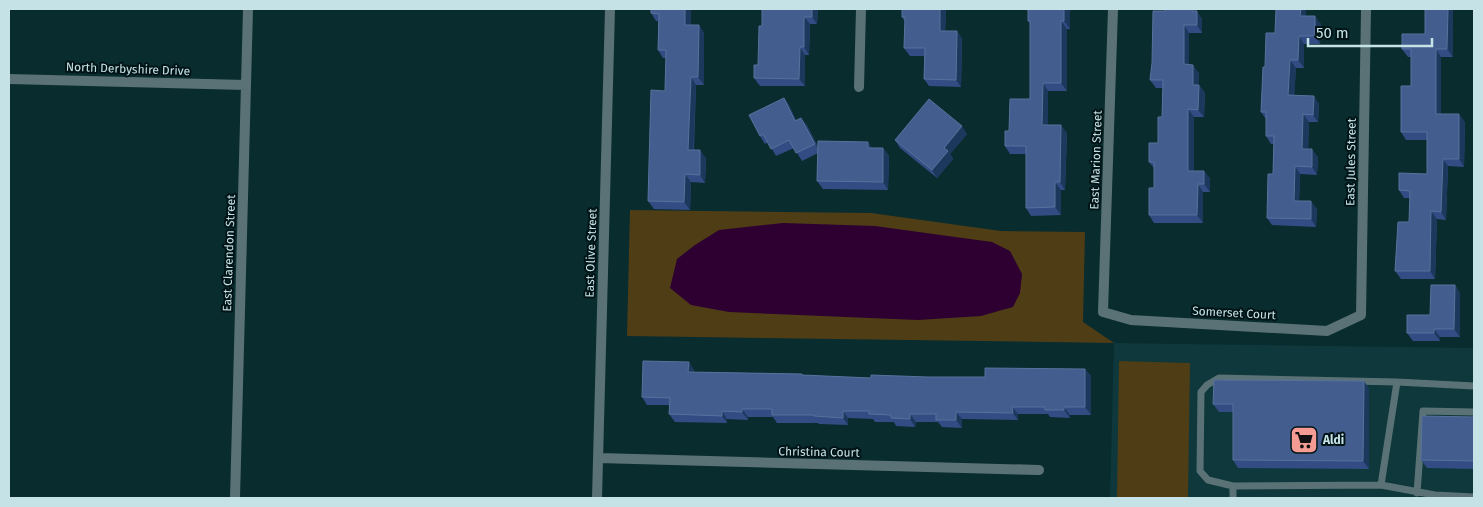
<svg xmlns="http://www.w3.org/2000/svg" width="1483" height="507" font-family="'Fira Sans',sans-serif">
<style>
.built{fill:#0e383b}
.green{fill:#4f3d16}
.water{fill:#2d0031}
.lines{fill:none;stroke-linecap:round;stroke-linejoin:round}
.lane{stroke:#5a7275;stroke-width:7}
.street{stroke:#5a7275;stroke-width:10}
.wall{fill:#334c83}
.shaded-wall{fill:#1c395d}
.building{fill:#435d8e;stroke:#57729c}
.labels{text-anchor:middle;stroke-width:4;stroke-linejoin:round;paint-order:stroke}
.street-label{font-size:12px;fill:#c5e3e6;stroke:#001316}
.poi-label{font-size:12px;font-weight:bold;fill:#c5e3e6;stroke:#001316;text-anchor:start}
</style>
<rect width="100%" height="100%" fill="#092c2f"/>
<!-- built -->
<path class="built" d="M1114,343L1474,348V498H1110Z"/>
<!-- green -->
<path class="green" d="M630,210L871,213L1001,231L1085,232L1083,322L1114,343L627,336Z
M1119,361L1190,363L1188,498H1117Z"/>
<!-- water -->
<path class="water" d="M783,223L875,226L992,242L1010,251L1022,274L1020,293L1013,307L981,316L918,320L729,312L691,305L670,288L677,259L695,245L719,230Z"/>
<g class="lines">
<!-- lane -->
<path class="lane" d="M1474,386L1397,382L1219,378L1207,385L1201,392L1200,471L1208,480L1233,486L1381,485L1435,495L1474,497
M1381,485L1397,382
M1417,493L1423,411L1474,412
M1233,498V486"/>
<!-- street -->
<path class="street" d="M1113,9L1103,312L1131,320L1327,331L1361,315L1366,9
M9,79L246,85
M859,87L861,9
M598,458L1039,470
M235,498L248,9
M597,498L610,9"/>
</g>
<!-- wall -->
<path class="wall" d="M651,9H691V25H699L704,33V85H696L694,150L706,158L705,183L691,182L690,210L654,209L648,201L665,91L666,58H663L658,50V21H656L651,13Z
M762,9H818L817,24H810L809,55H805V86H760L754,78L758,65L762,26Z
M946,9L945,31H957L962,39L961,87L929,86L924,79V56H910L904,48L905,22L902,17Z
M1070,9V29H1067V91H1048V125L1067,133L1065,190H1061V215L1031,216L1026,208V154H1010L1005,146L1009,131L1030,99V23L1028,21Z
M1165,9H1197V12L1202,19V33H1189V65L1199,73L1198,85H1199L1205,93L1204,117H1194V171L1210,178V192H1203V223H1154L1149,215L1154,188V168L1149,162L1158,143L1162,117L1163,88H1156L1150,80L1152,63Z
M1274,9H1306V16L1321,24L1320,44H1304V68H1296L1294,95L1319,104L1318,122H1309L1308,149L1318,157L1317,175L1300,174L1299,201L1317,209L1316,227L1272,225L1267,218L1273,174L1274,144H1271L1266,136V119L1261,112L1265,67L1275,33L1276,11Z
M1425,9L1453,57H1441V114L1465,122L1464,167L1448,166L1446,220L1437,219L1435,279H1401L1395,271L1409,222L1410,198H1404L1399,190L1427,174V140H1406L1401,132L1411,86V57H1408L1402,49L1425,34Z
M784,98L789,105L796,120L807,125L818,147L883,148L889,156L888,190L823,189L817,181L818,153L802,161L794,148L776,156L768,142L765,144L760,136Z
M967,134L950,154L953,159L937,178L900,148L895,140Z
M1455,285L1460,293V337H1440V341H1413L1407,333L1430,315Z
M1085,369L1091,376V415H1070V418L1050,417L1048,414H1018V420L962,419V428L942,427L938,422H916L915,427L896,426L894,422H875L873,419L848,418V425L819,424L818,423H777L773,417H748V420L727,419V423L675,422L669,414V405H647L642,397L694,370V372L802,374L803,375L871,378L985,377Z
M1364,381L1369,389V469L1238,468L1233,460V412H1219L1213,404Z
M1474,417V469L1427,468L1421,460Z"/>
<!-- shaded-wall -->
<path class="shaded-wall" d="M685,9H691V33L685,25Z
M812,9H818L817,24L812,17Z
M940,9H946L945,38L940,31Z
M1064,9H1070V29L1064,21Z
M1192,9H1197V12L1202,19V33L1197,25L1192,11Z
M1301,9H1306V24L1300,16Z
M1448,9H1453V57L1447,49Z
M1315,16L1321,24L1320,44L1315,36Z
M804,17L810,24L809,55L804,47Z
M1061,21L1067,29V91L1061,83Z
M699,25L704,33V85L698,77Z
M1184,25L1189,33V72L1184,64Z
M957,31L962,39L961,87L956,80Z
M1299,36L1304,44V68L1298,60Z
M800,47L805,55V86L799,79Z
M1436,49L1441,57V122L1436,114Z
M1290,60L1296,68L1294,103L1288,95Z
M1193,65L1199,73L1198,93L1193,85Z
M691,77L696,85L693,158L688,150Z
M1043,83L1048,91V133L1042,125Z
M1199,85L1205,93L1204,117L1198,110Z
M1314,96L1319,104L1318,122L1313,115Z
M784,98L789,105L800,129L795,121Z
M1188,109L1194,117V178L1188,171Z
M1303,114L1309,122L1308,156L1302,149Z
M1459,114L1465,122L1464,167L1459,159Z
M801,118L807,125L820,152L815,144Z
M1061,125L1067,133L1065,190L1060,182Z
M962,126L967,134L950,154L953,159L937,178L932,170L944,148Z
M868,142L874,150L868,148Z
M883,148L889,156L888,190L883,182Z
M1312,149L1318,157L1317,175L1312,167Z
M700,150L706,158L705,183L700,175Z
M1443,159L1448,166L1446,220L1441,212Z
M1295,166L1300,174L1299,209L1294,201Z
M1204,171L1210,178V192L1204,184Z
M685,174L691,182L690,210L684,202Z
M1055,182L1061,190V215L1055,207Z
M1198,184L1203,192V223L1197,215Z
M1311,201L1317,209L1316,227L1311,219Z
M1431,211L1437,219L1435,279L1430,271Z
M1455,285L1460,293V337L1454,329Z
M1434,329L1440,337V341L1434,333Z
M689,362L694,370V380L688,372Z
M1085,369L1091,376V415L1085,407Z
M1364,381L1369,389V469L1363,461Z
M1012,407L1018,414V420L1013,413Z
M1064,407L1070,415V418L1064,410Z
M742,409L748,417V420L742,412Z
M722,411L727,419V423L722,416Z
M843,411L848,418V425L843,418Z
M956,412L962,419V428L956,420Z
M910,414L916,422L915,427L910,419Z"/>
<!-- building -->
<path class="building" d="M651,9H685V25H699L698,77H691L688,150H700V175L685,174L684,202L648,201L651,90L665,91L666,50H658L659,14L651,13Z
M762,9H812V17H804V47H800L799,79L754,78V65H758L759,26H762Z
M902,9H940V31H957L956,80L924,79L925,48H904L905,17H902Z
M1028,9H1064V21H1061V83H1043L1042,125H1061L1060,182H1055V207L1026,208V146H1005V131H1009L1010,99H1030V21H1028Z
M1165,9H1192V11H1197V25H1184V64L1193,65V85H1199L1198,110L1188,109V171H1204V184H1198L1197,215H1149V188H1154V162H1149V143H1158V117H1162L1163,80H1150L1152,63L1153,11H1165Z
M1276,9H1301L1300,16H1315V36H1299L1298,60H1290L1288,95L1314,96L1313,115L1303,114L1302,149H1312V167L1295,166L1294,201H1311V219L1267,218L1268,174H1273L1274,136H1266V112H1261L1263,67H1265L1266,33H1275Z
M1425,9H1448L1447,49H1436V114H1459V159H1443L1441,212L1431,211L1430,271H1395L1398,222H1409L1410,191L1399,190V173L1427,174V132H1401V86H1411V49H1402V34H1425Z
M784,98L795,121L801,118L815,144L796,153L789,140L771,149L763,134L760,136L749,115Z
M929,99L962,126L944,148L948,151L932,170L895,140Z
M818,141L868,142V148H883V182L817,181Z
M1431,285H1455L1454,329H1434V333H1407V315H1430Z
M643,361L689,362L688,372L802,374V375L871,378V375L928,377H985V368L1085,369V407H1064V410H1045V407H1012L1013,413L956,412V420H936V414H910V419L891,418V415L869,414V411H843V418L814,416V415H772V409H742V412L722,411V416L669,414L670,398L642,397Z
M1214,380L1364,381L1363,461L1233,460V404H1213Z
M1422,416L1474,417V461L1421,460Z"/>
<!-- icons -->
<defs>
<g id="supermarket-square" transform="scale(1.4375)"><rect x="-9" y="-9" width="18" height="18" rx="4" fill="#f59c95" stroke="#001316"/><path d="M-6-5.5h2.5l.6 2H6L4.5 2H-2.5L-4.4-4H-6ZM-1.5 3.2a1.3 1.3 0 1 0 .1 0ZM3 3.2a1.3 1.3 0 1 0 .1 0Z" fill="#111"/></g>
</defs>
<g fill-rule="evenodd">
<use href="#supermarket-square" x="1304" y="440"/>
</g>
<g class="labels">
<!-- street labels -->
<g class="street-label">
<text transform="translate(128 69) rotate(2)" y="4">North Derbyshire Drive</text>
<text transform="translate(1096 160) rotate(-88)" y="4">East Marion Street</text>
<text transform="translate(1351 162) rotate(-89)" y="4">East Jules Street</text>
<text transform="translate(229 253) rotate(-88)" y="4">East Clarendon Street</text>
<text transform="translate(591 253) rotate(-88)" y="4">East Olive Street</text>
<text transform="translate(1234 313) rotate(3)" y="4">Somerset Court</text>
<text transform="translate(819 452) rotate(1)" y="4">Christina Court</text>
</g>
<!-- poi labels -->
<g class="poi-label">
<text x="1323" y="444">Aldi</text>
</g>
</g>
<!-- border -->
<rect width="1483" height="507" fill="none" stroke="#c5e3e6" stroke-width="20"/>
<!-- scale -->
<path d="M1308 38v8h124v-8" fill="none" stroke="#c5e3e6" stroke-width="2.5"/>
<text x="1316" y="38" font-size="15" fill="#c5e3e6" stroke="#001316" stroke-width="4" paint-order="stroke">50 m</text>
</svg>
